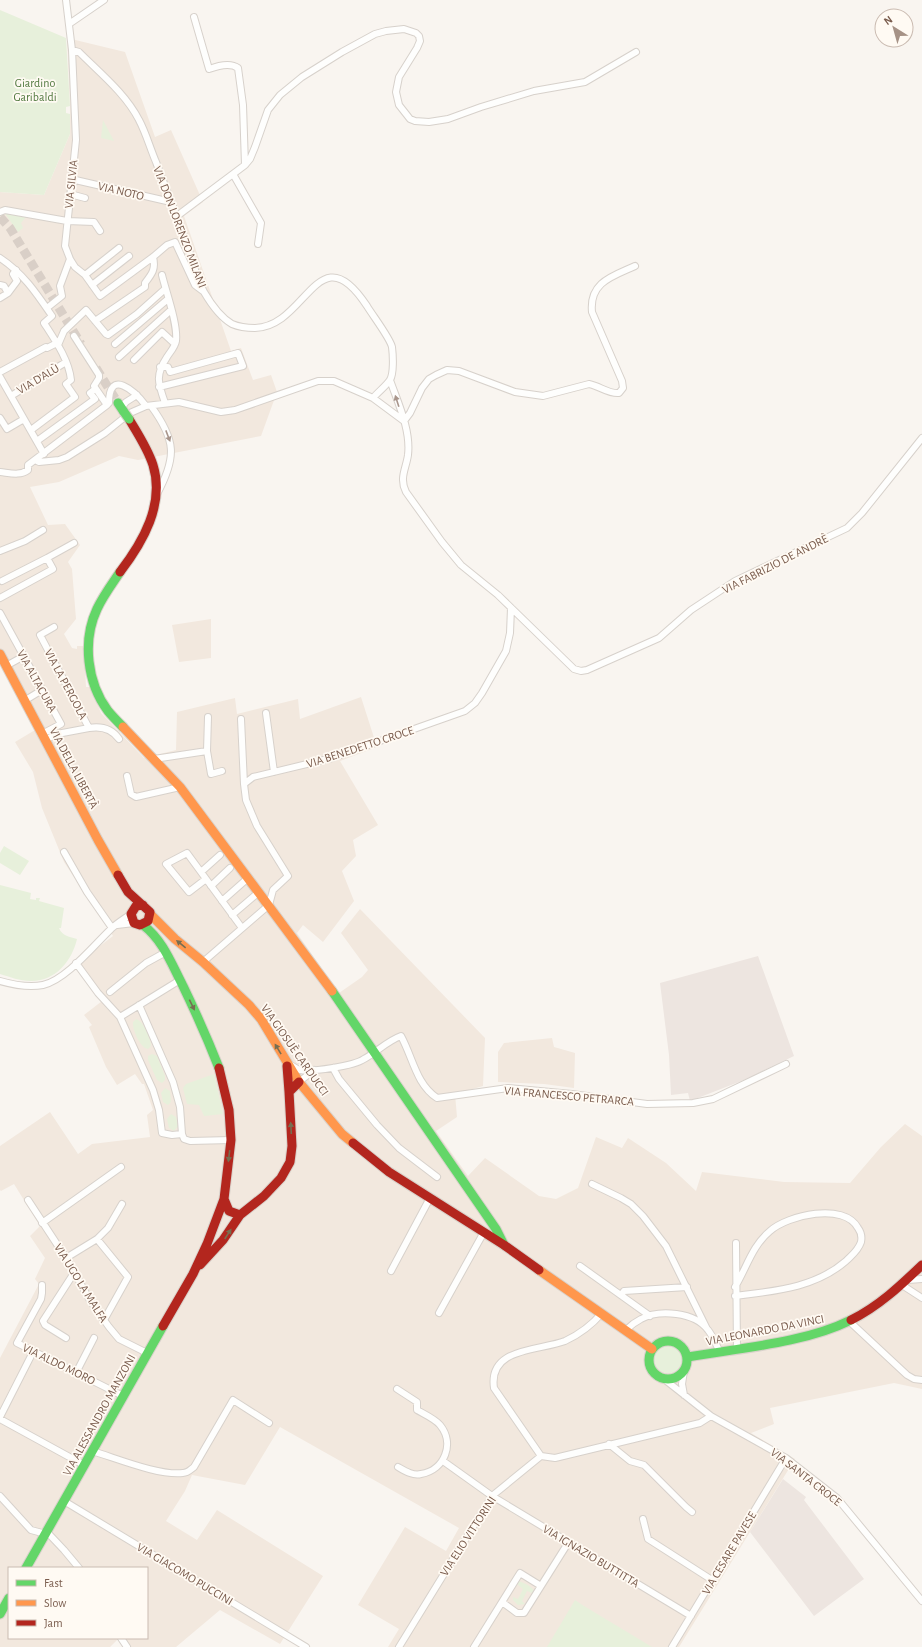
<svg xmlns="http://www.w3.org/2000/svg" width="922" height="1647" font-family="'Alegreya Sans',sans-serif">
<style>
.residential{fill:#f2e8de}
.industrial{fill:#ede5e0}
.green{fill:#e7f0db}
.lines{fill:none;stroke-linecap:round;stroke-linejoin:round}
.secondary-tunnel{stroke:#d9cfc7;stroke-width:9;stroke-dasharray:9 4.5;stroke-linecap:butt}
.street-casing{stroke:#d7d1cb;stroke-width:8}
.fast-casing{stroke:#d9d2cb;stroke-width:11}
.slow-casing{stroke:#d9d2cb;stroke-width:11}
.jam-casing{stroke:#d9d2cb;stroke-width:11}
.street{stroke:#fefefd;stroke-width:6}
.fast{stroke:#63d668;stroke-width:9}
.slow{stroke:#ff974d;stroke-width:9}
.jam{stroke:#b3261e;stroke-width:9}
.fast-bridge-casing{stroke:#d9d2cb;stroke-width:11;stroke-linecap:butt}
.fast-bridge{stroke:#63d668;stroke-width:9}
.oneway{fill:#a8958b}
.oneway2{fill:#776e51}
.labels{text-anchor:middle;stroke-width:3.5;stroke-linejoin:round;paint-order:stroke}
.park-label{font-size:12px;fill:#537a41;stroke:#fffaf3}
.street-label{font-size:12px;fill:#7a5c4d;stroke:#fffaf3}
</style>
<rect width="100%" height="100%" fill="#f9f5f0"/>
<!-- residential -->
<path class="residential" d="M67,38L125,52L155,137L171,130L203,202L184,216L231,351L241,348L253,380L271,375L277,392L261,436L138,460L119,456L59,482L30,487L48,525L65,524L80,545L68,562L72,569L76,619L64,634L72,648L77,649V646H84L86,687H90L101,713L144,758L176,750L177,712L235,698L237,714L298,699L300,719L361,697L377,747L340,761L378,825L353,840L356,856L342,871L354,901L323,942L303,925L297,933L339,993L362,977L368,970L341,933L360,909L485,1038L483,1086L455,1094L457,1117L436,1131L468,1176L485,1158L539,1196L556,1199L578,1188L596,1137L622,1148L628,1138L666,1163L696,1191L702,1172L784,1182L850,1183L881,1147L905,1124L922,1136V1389L894,1383L770,1408L774,1424L751,1433L795,1459L679,1647H388L399,1629L358,1605L405,1527L446,1551L459,1528L280,1427L245,1485L192,1475L185,1491L166,1521L197,1540L217,1510L323,1576L280,1644L220,1610L176,1647H130L125,1638H147V1568H9V1638H119L110,1647H0V1358L39,1284L35,1279L45,1258L30,1236L40,1226L14,1184L1,1191L0,1190V1146L50,1112L78,1154L92,1144L150,1137L147,1115L153,1110L144,1084H142L135,1074L117,1085L106,1067L89,1027L92,1025L84,1015L106,998L79,962L113,936L64,862L42,808L33,772L15,742L35,730L0,663V192L44,195L70,134V105Z
M211,619V658L179,662L172,625Z
M552,1038L554,1047L575,1053L574,1088L544,1084L498,1082V1052L504,1043Z"/>
<!-- industrial -->
<path class="industrial" d="M758,956L794,1056L744,1080L690,1101L688,1093L671,1095L669,1055L660,983Z
M783,1479L806,1497L804,1500L864,1579L814,1616L750,1532Z"/>
<!-- green -->
<path class="green" d="M0,10L66,38L70,106L66,107V113L70,114V134L44,195L0,192Z
M103,120L114,141L101,138Z
M4,212L27,216L21,223L23,228L18,232Z
M4,846L29,861L20,875L0,863V853Z
M0,885L31,893L30,899L36,900V898H40L39,901L64,908L61,928H59C62,936 70,937 77,939C72,961 55,982 30,981C20,981 10,977 0,974Z
M136,1019C143,1020 151,1039 151,1046L148,1049C140,1048 132,1029 133,1022Z
M152,1054L157,1056L165,1076V1080L162,1083L157,1080L148,1060V1056Z
M214,1074L223,1114L204,1116L199,1105L187,1104L183,1088L186,1084Z
M165,1088L170,1091L171,1102L168,1105L163,1102L161,1093Z
M171,1114L176,1117L178,1126L174,1131L169,1128L167,1119Z
M654 1359a14 14 0 1 1 28 0a14 14 0 1 1-28 0Z
M519,1581L528,1585L534,1590L532,1593L527,1591L522,1601L525,1604L518,1605L513,1600V1597L518,1599L523,1589L517,1584Z
M575,1600L584,1606L652,1647H547Z"/>
<g class="lines">
<!-- secondary-tunnel -->
<path class="secondary-tunnel" d="M0,217L10,228L81,344
M96,368L118,403"/>
<!-- street casing -->
<g class="street-casing">
<path id="street" d="M194,17L209,69C217,66 230,62 238,68L243,105L245,165
M69,24L104,0
M72,50L79,52C100,73 126,94 139,120C146,133 150,148 156,162C166,189 177,216 187,244C192,259 196,278 204,292C211,304 220,317 232,324C239,327 247,328 255,328C307,327 318,231 367,306C373,316 390,338 392,347C393,355 394,373 390,380C386,386 378,392 373,398
M233,174L261,223L258,244
M71,179L171,202
M70,194L85,198
M0,212L5,210L67,221L94,222L100,231
M177,216L245,165L250,159L255,147L268,110L280,95L302,77L342,52L375,34L386,31L404,29L416,33L419,36L420,41L417,48L399,77L396,92L399,105L410,119L415,121L429,122L448,119L481,107L534,91L585,82L636,52
M0,258C23,273 37,294 52,316L44,323C55,340 69,360 71,380L66,384L75,397L31,430
M70,259L75,267L85,275L100,296L153,257L167,245L175,242L195,285L203,291
M85,275L119,248
M162,275C166,292 178,324 176,341C175,347 170,352 167,357C155,375 158,383 165,403
M0,285L4,286L8,293
M92,285L129,256
M0,298L8,293L17,281L13,274L16,270
M47,308L62,296L60,286L70,259L65,246L76,140L72,50L66,0
M95,321L145,287V283C152,274 156,269 153,257
M74,336L99,375V378L94,386L107,405L109,403C109,368 135,391 146,406
M115,344L168,299
M58,345L64,331L86,310L106,334L108,335L137,314L165,289
M119,357L171,310
M134,360L162,332L175,344
M0,372L46,347L47,348L57,343
M0,377L44,454
M390,380C398,403 411,430 408,455C406,469 399,478 406,492L442,542L461,565L498,595L574,669L581,671L587,670L659,638L691,610L735,581L847,528L862,513L922,438
M159,387L243,366L238,353L170,372L168,367H160
M11,396L66,362
M151,406C176,440 177,457 157,494
M121,408L126,402L137,395
M0,418L7,429L24,419
M404,421L410,413L422,388L429,379L436,375L447,370L459,371L515,392L543,396L589,384C600,386 608,394 619,393L623,388L622,381L592,312C589,282 613,276 635,266
M37,441L95,399L90,393L95,389
M35,460L39,462L59,460L67,457L105,433L130,413L146,406L179,402L221,412L235,410L318,381H334L373,398L404,421
M0,472C10,473 20,476 28,470V465L107,405
M0,551L25,541L43,530
M2,581L47,558L74,543
M0,598L53,569L47,558
M0,613L61,724L42,734
M6,666L24,656
M24,701L42,690
M266,713L274,772
M208,717L207,751L211,774L222,771
M241,719L244,784
M89,728C101,726 112,729 119,739
M45,740L57,734L89,728L40,635L54,627
M154,759L207,751
M127,776L131,794L136,797L180,787
M64,852L87,892L112,928
M201,872L220,855
M206,879L189,892L166,864L187,853L242,928
M211,886L230,868
M222,901L248,878
M232,915L259,892
M117,925L134,923
M203,962L269,905L273,890L288,876L257,826L246,800L244,784L253,777L332,758L465,711L475,703L482,693L506,651L510,633L511,608
M76,963L98,993L120,1017L153,1090L159,1110L162,1133L172,1135L182,1134L180,1107L173,1082L139,1005
M0,981C14,985 28,988 43,985C66,980 94,945 111,929C117,923 124,919 131,914
M110,992L146,963L166,952
M120,1017L180,980
M289,1064C293,1066 296,1069 300,1070C312,1072 354,1066 364,1059C377,1052 387,1041 401,1036C413,1058 416,1084 437,1098L508,1088L572,1094L647,1104L693,1103L713,1099L786,1064
M333,1068L339,1079L377,1125L399,1148L437,1177
M299,1082L314,1070
M182,1134L184,1139L190,1141L231,1140
M592,1184L621,1198L631,1204L643,1216L666,1246L707,1329
M28,1200L66,1258L91,1302L109,1327L119,1339L147,1353
M42,1223L121,1167
M97,1239L128,1277L104,1320
M736,1243L737,1349
M66,1258L97,1239L108,1228L122,1204
M580,1266L650,1316
M391,1271L430,1198
M908,1280L922,1279
M42,1285V1293L41,1299L17,1343L123,1396
M902,1285L922,1298
M621,1295L624,1291L687,1287
M735,1296C774,1291 815,1288 846,1261C852,1255 858,1251 861,1242C862,1237 861,1232 858,1228C844,1202 788,1215 770,1231C752,1246 747,1267 735,1287
M439,1313L484,1232
M849,1321L907,1375L914,1379L922,1380
M626,1330C630,1326 635,1322 641,1319C659,1309 695,1312 708,1330C713,1336 716,1345 720,1352
M66,1338L45,1325L43,1321L74,1273
M684,1371L682,1384L684,1395
M76,1373L94,1338
M664,1379L711,1416L786,1458L837,1498L922,1601
M397,1389L417,1402V1410C424,1414 435,1419 440,1425C455,1443 445,1470 421,1474C413,1476 405,1471 398,1467
M0,1417L33,1352
M0,1419L84,1465
M609,1444L630,1461L644,1465L686,1507L692,1512
M92,1451C116,1458 159,1476 183,1473C188,1473 190,1470 194,1467L233,1400L269,1423
M541,1456L494,1388C488,1347 539,1351 565,1341C580,1334 591,1326 602,1313
M443,1461L492,1496L691,1616
M0,1496L31,1530L46,1534
M64,1501L306,1647
M643,1519L648,1539L712,1580
M47,1532L64,1550L79,1568
M502,1602L517,1613H524L568,1543
M121,1638L127,1647
M399,1647L492,1496L541,1456L555,1458L700,1423L711,1416
M474,1647L520,1573L541,1586
M672,1647L786,1458"/>
</g>
<!-- fast casing -->
<g class="fast-casing">
<path id="fast" d="M118,403L124,412
M120,572C112,584 103,596 97,609C82,641 87,683 108,711C113,717 118,722 123,727
M143,925C163,940 172,965 183,986C196,1013 208,1040 219,1068
M332,991L496,1229L504,1245
M649 1360a19 19 0 1 1 38 0a19 19 0 1 1-38 0Z
M688,1357C740,1348 805,1343 851,1320
M26,1568L163,1326
M0,1614L9,1598"/>
</g>
<!-- slow casing -->
<g class="slow-casing">
<path id="slow" d="M0,654L98,840L118,875
M123,727L180,787L332,991
M151,915L175,939L203,962L249,1005L261,1019L299,1082L342,1134L353,1143
M539,1270L652,1349"/>
</g>
<!-- jam casing -->
<g class="jam-casing">
<path id="jam" d="M120,572C143,542 165,504 153,465C148,449 138,434 129,419
M118,875L128,892L150,912L148,921L140,925L134,923L131,914L136,906L143,905
M287,1066L289,1092
M353,1143L389,1172L504,1245L539,1270
M224,1199L229,1211L240,1215
M200,1265L223,1240L240,1215L264,1196L281,1178L290,1162L292,1146L289,1092L299,1082
M851,1320C879,1306 900,1286 922,1265
M163,1326L193,1274L207,1244L224,1199L231,1140L229,1110L219,1068"/>
</g>
<!-- street -->
<use href="#street" class="street"/>
<!-- fast -->
<use href="#fast" class="fast"/>
<!-- slow -->
<use href="#slow" class="slow"/>
<!-- jam -->
<use href="#jam" class="jam"/>
<!-- fast-bridge casing -->
<g class="fast-bridge-casing">
<path id="fast-bridge" d="M124,412L129,419"/>
</g>
<!-- fast-bridge -->
<use href="#fast-bridge" class="fast-bridge"/>
</g>
<!-- one-way arrows -->
<defs><path id="oneway-solid" d="M-6-.8H1V-3.2L6.5 0L1 3.2V.8H-6Z"/></defs>
<g class="oneway">
<use href="#oneway-solid" transform="translate(397 401) rotate(-108)"/>
<use href="#oneway-solid" transform="translate(168 436) rotate(69)"/>
</g>
<g class="oneway2">
<use href="#oneway-solid" transform="translate(181 944) rotate(-141)"/>
<use href="#oneway-solid" transform="translate(192 1005) rotate(64)"/>
<use href="#oneway-solid" transform="translate(278 1049) rotate(-121)"/>
<use href="#oneway-solid" transform="translate(291 1128) rotate(-93)"/>
<use href="#oneway-solid" transform="translate(229 1156) rotate(97)"/>
<use href="#oneway-solid" transform="translate(228 1234) rotate(-57)"/>
</g>
<g class="labels">
<!-- park labels -->
<g class="park-label">
<text x="35" y="87">Giardino<tspan x="35" dy="14">Garibaldi</tspan></text>
</g>
<!-- street labels -->
<g class="street-label">
<text transform="translate(71 184) rotate(-84)" y="4">VIA SILVIA</text>
<text transform="translate(121 191) rotate(13)" y="4">VIA NOTO</text>
<text transform="translate(180 227) rotate(69)" y="4">VIA DON LORENZO MILANI</text>
<text transform="translate(38 379) rotate(-31)" y="4">VIA D'ALÙ</text>
<text transform="translate(775 564) rotate(-27)" y="4">VIA FABRIZIO DE ANDRÈ</text>
<text transform="translate(37 681) rotate(61)" y="4">VIA ALTACURA</text>
<text transform="translate(66 684) rotate(62)" y="4">VIA LA PERGOLA</text>
<text transform="translate(360 747) rotate(-18)" y="4">VIA BENEDETTO CROCE</text>
<text transform="translate(74 768) rotate(62)" y="4">VIA DELLA LIBERTÀ</text>
<text transform="translate(295 1050) rotate(55)" y="4">VIA GIOSUÈ CARDUCCI</text>
<text transform="translate(569 1096) rotate(5)" y="4">VIA FRANCESCO PETRARCA</text>
<text transform="translate(81 1283) rotate(58)" y="4">VIA UGO LA MALFA</text>
<text transform="translate(765 1330) rotate(-11)" y="4">VIA LEONARDO DA VINCI</text>
<text transform="translate(59 1364) rotate(26)" y="4">VIA ALDO MORO</text>
<text transform="translate(99 1415) rotate(-61)" y="4">VIA ALESSANDRO MANZONI</text>
<text transform="translate(806 1477) rotate(38)" y="4">VIA SANTA CROCE</text>
<text transform="translate(468 1536) rotate(-57)" y="4">VIA ELIO VITTORINI</text>
<text transform="translate(729 1553) rotate(-59)" y="4">VIA CESARE PAVESE</text>
<text transform="translate(591 1556) rotate(31)" y="4">VIA IGNAZIO BUTTITTA</text>
<text transform="translate(185 1574) rotate(31)" y="4">VIA GIACOMO PUCCINI</text>
</g>
</g>
<!-- legend -->
<rect x="8" y="1567" width="140" height="72" fill="#fffaf3" stroke="#cabbb1"/>
<rect x="16" y="1580" width="20" height="6" fill="#63d668" stroke="#cabbb1"/>
<text x="44" y="1587" font-size="12" fill="#7a5c4d">Fast</text>
<rect x="16" y="1600" width="20" height="6" fill="#ff974d" stroke="#cabbb1"/>
<text x="44" y="1607" font-size="12" fill="#7a5c4d">Slow</text>
<rect x="16" y="1620" width="20" height="6" fill="#b3261e" stroke="#cabbb1"/>
<text x="44" y="1627" font-size="12" fill="#7a5c4d">Jam</text>
<!-- north arrow -->
<g transform="translate(894 28) rotate(323)"><circle r="19" fill="#fffaf3" stroke="#cabbb1"/>
<path d="M0-3L7 15L0 10L-7 15Z" fill="#a69286"/>
<text y="-6" font-size="11" font-weight="bold" text-anchor="middle" fill="#7a5c4d">N</text>
</g>
</svg>
